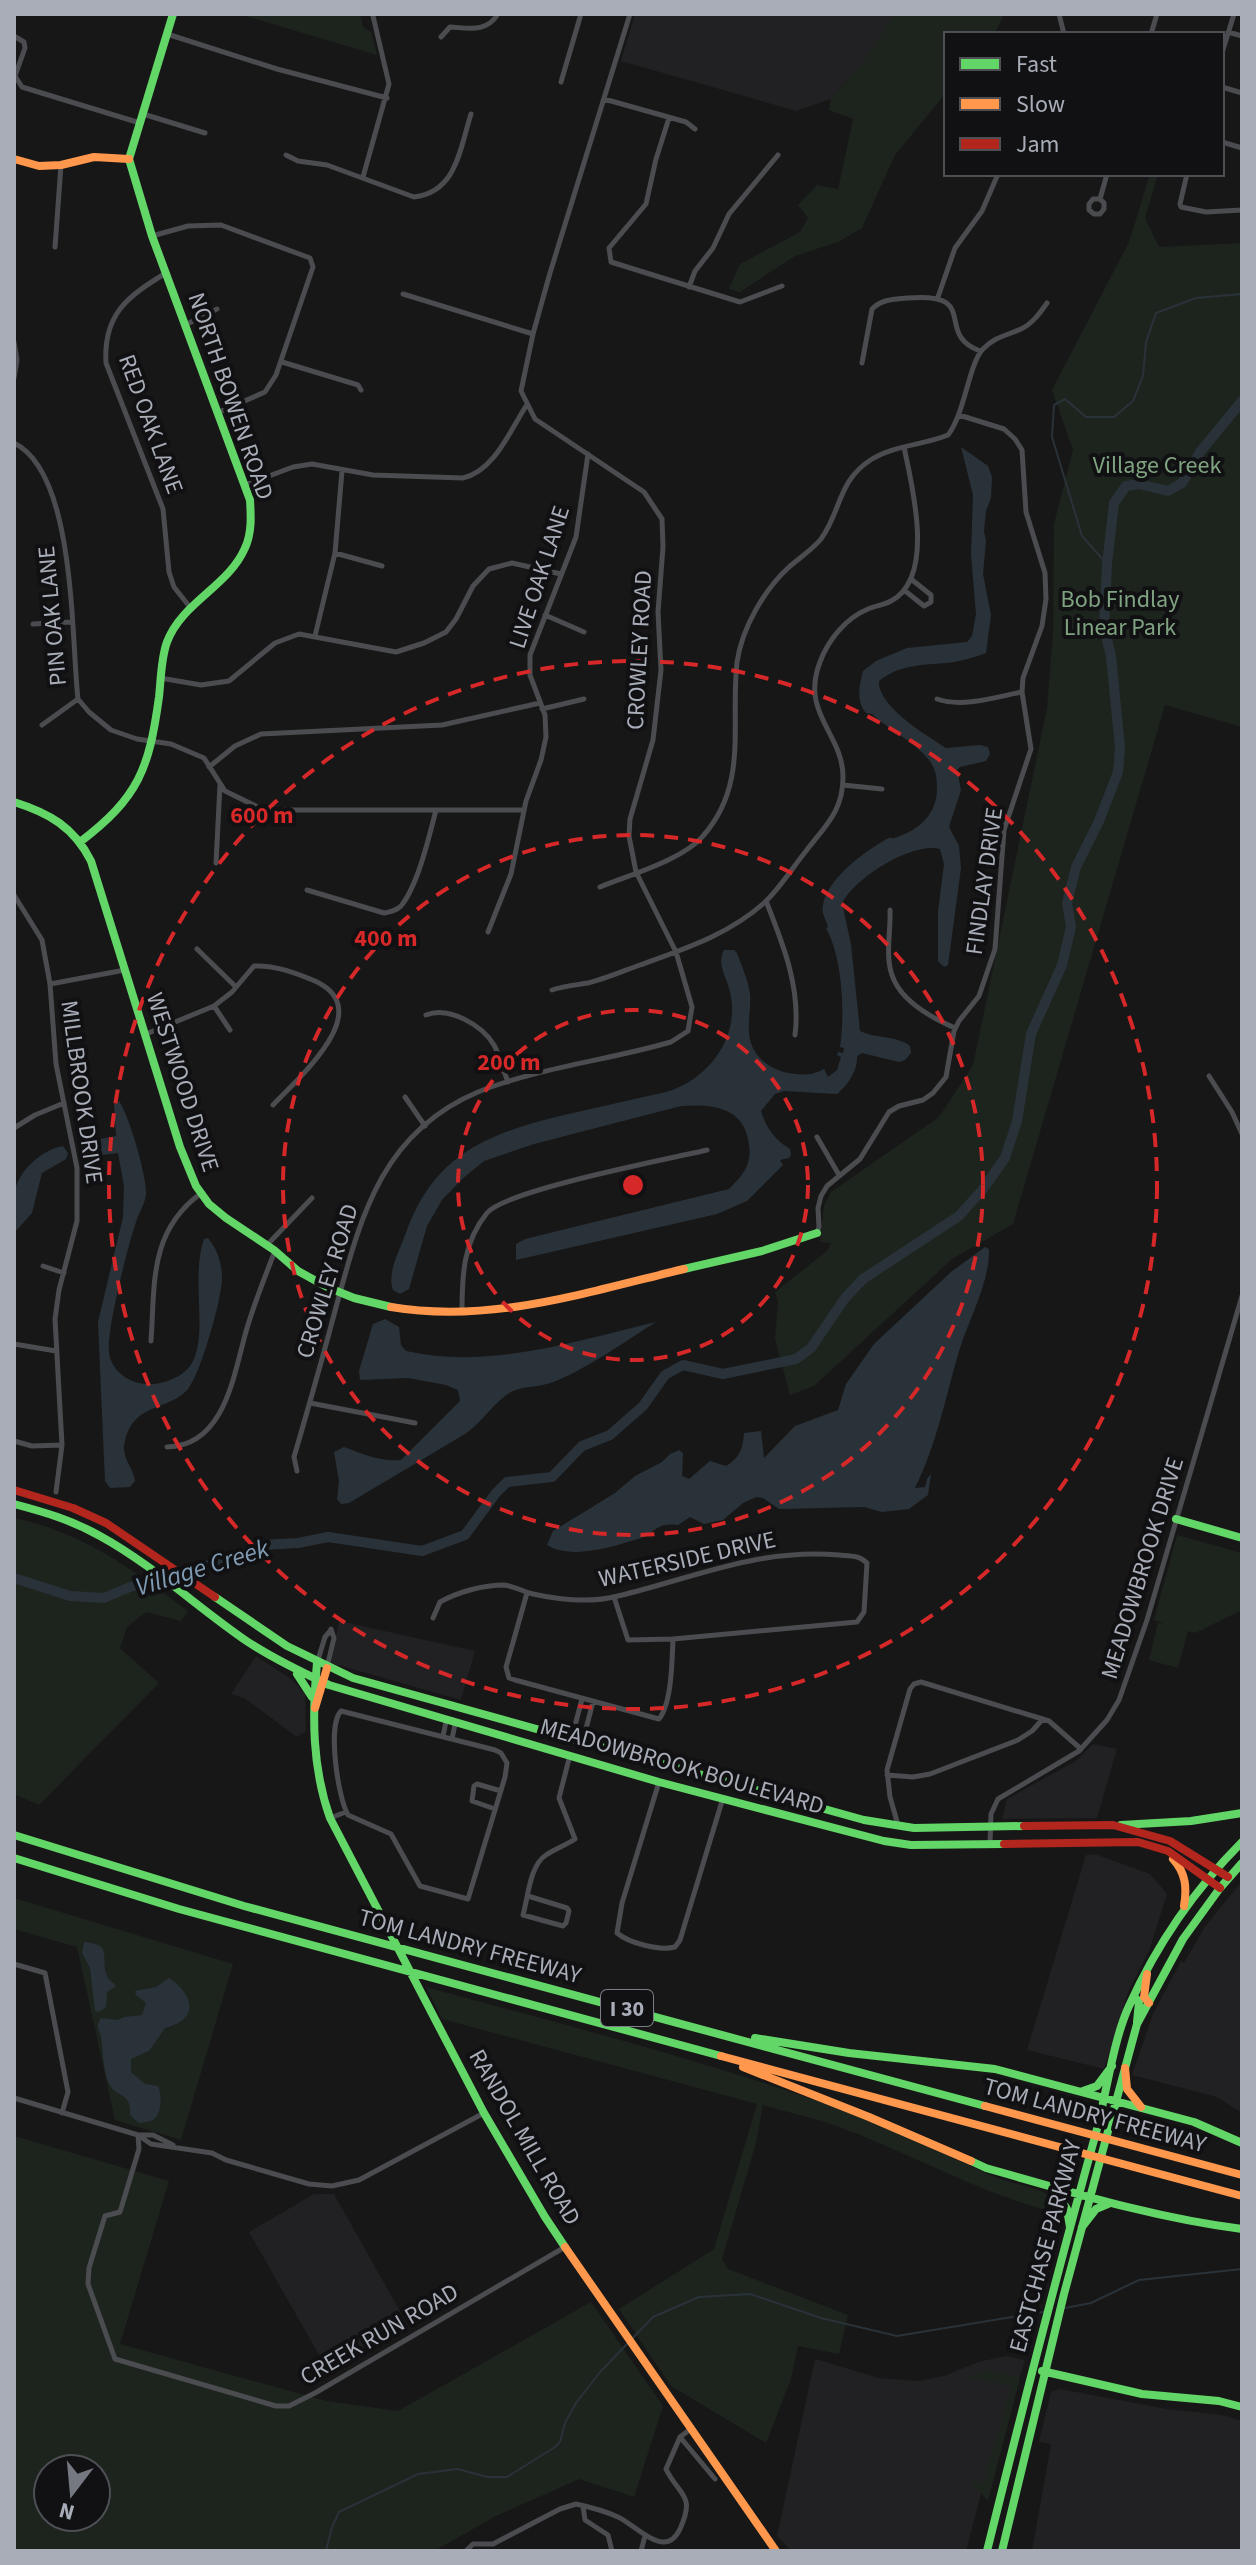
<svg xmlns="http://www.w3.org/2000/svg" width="1256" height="2565" font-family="'Source Sans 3',sans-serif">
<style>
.built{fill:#212123}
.green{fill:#1d241e;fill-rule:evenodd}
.water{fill:#2a3239}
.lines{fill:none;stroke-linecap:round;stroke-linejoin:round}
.stream{stroke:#2a3239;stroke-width:2}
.river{stroke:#2a3239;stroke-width:10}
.street{stroke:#4b4c50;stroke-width:5}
.fast{stroke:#63d668;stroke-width:8}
.slow{stroke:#ff974d;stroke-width:8}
.jam{stroke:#b3261e;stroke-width:8}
.ring{fill:none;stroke:#d62828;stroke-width:4;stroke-dasharray:14 10}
.labels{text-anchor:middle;stroke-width:8;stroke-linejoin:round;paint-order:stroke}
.shield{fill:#111113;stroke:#7b7e86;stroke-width:2}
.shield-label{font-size:22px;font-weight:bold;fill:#a8adb8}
.street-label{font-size:24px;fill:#a8adb8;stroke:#111113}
.park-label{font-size:24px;fill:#7fa381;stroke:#111113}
.water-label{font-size:26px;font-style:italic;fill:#7f9bb3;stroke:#111113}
.centre{fill:#d62828;stroke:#111113;stroke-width:4}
.ring-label{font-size:24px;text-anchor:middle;font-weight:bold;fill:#d62828;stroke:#111113;stroke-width:8;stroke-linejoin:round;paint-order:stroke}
</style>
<rect width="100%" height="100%" fill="#171717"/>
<!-- built -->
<path class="built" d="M635,14H895L870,53L831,99L796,111L621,61Z
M339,1621L475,1651L461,1700L331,1663Z
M256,1656L291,1679L305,1694L306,1731L297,1737L244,1698L231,1694Z
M1093,1744L1117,1749L1097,1818L1002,1819L1007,1799L1076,1761Z
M1095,1854L1150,1874L1167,1894L1149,1951L1129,1990L1104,2069L1027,2050L1086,1855Z
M1242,1881V2113L1217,2097L1132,2075L1153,2014L1181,1961L1184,1963L1204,1928Z
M314,2194H334L410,2329L330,2374L249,2232Z
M1006,2356L1025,2360L983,2486L966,2551H791L777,2536L815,2359L879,2378L918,2381L944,2376L978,2362Z
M1060,2389L1167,2409L1222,2415L1242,2421V2551H1032L1051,2444L1039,2442L1051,2392Z"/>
<!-- green -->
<path class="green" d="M239,14H360L363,27L371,32L377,55Z
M895,14H1004L995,34H946V93L895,155L862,228L838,242L795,256L740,292L729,289L740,264L800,232L808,218L798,205L817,185L838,189L853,119L829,110L831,99L870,53Z
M1150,174H1158L1145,218L1159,247L1242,243V727L1165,705L1013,1224L952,1259L814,1386L790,1395L775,1339L778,1303L775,1292L827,1251L831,1243L820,1242L824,1206L831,1192L939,1117L973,1065L1047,708L1053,633L1054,524L1073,450L1052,390L1129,242Z
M14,1518C83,1532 133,1570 188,1611L181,1621L146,1612L127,1627L120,1648L159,1683L39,1805L14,1794Z
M1177,1535L1242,1553V1610L1195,1633L1188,1631L1178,1668L1149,1660L1158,1623L1164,1624L1154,1620Z
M14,1898L233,1964L181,2140L115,2120L77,1947L14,1929Z
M426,1987C568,2026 712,2062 851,2113C900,2131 947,2156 995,2177C1019,2187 1058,2187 1066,2215C984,2197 912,2153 834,2125C811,2117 786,2112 763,2105L756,2143L722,2259L728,2269L848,2315L839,2354L798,2346L791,2379L766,2443L671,2386L619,2309L714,2249L757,2104L442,2019Z
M14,2136L169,2181L120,2344L326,2401L398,2411L591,2302L663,2406L634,2497L579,2479L496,2516L434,2551H14ZM48,2469H96V2517H48Z
M987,2370L1020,2378L988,2501L970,2481L982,2482L984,2480L1011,2387L975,2377L973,2382L967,2380L968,2377Z"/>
<!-- water -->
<path class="water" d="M961,447L988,466L992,477L991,498L986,511L984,531L986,541L983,574L991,615L986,653C976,657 965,660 954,662C926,666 903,662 879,681C877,706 926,735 946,748L980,745L988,747L990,754L986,761L960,767L957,770L961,790L949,827L959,846L961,868L948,965L944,967L938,961V912L944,864L940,849C912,842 856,877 842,903L851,944L860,1031C876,1039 896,1035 910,1046L911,1053L905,1060L899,1062L862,1053L857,1056C858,1070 848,1085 837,1094L784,1091L775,1094L761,1111C767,1129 774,1139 790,1149L791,1155L789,1158L780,1160L783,1165L747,1201L717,1214L516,1260V1244L525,1239L729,1189C743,1175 752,1165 749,1145C745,1107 713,1104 681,1106L534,1144L484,1161L462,1179L442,1200L427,1226L409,1289L400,1294L393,1290C387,1275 398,1253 404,1238C432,1155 485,1134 564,1115C598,1107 632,1100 666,1092C708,1080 741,1037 730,992C727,977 716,965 724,950H734L737,953C742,966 748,980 750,994C751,1007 748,1019 749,1032C750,1057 772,1072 795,1074C807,1075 813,1075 824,1069L828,1077L837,1070L841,1057L837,1055L838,1052L843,1053L844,1048L840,1047C845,1014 843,959 826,928L828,927C826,919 821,914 823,905C827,879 864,852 885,840C895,834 887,841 897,837C919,830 937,814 937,789C937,778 936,769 929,760C914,741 889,730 872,714L866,713C856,701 859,686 863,671L876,661L907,648L967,642L972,636L976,614L971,555L973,495Z
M119,1101C129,1115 147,1177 146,1194C145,1204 139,1212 136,1222C128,1245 106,1332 109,1353C113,1377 139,1388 160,1383C174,1380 188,1373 194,1359C207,1329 191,1276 204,1239L208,1238C217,1249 222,1263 222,1278C222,1298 201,1373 188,1389C169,1411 134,1402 125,1441C120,1457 134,1468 135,1481L130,1487L110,1488L105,1481L98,1322L123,1217L124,1186L118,1153L87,1157L84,1155L81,1147L90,1141L116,1136L114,1104Z
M63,1146L68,1153L66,1159L42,1173L32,1213L14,1233C14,1220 12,1206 14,1194C18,1171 41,1150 63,1146Z
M985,1247L989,1249C990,1280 971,1315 961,1345C946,1393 938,1442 915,1488L925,1487L927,1479L931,1474L928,1495L909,1509L882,1512L864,1507L779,1509L763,1498L756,1497L743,1503L723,1520L704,1524L690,1517L678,1525C654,1522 655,1535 638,1539C611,1547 572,1560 547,1545L553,1531L615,1493L635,1476L662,1462L670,1454L679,1450L683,1453L682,1476L689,1479L710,1461L726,1466C740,1458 743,1448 744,1433L761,1431L764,1458L795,1426L838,1410L846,1384L874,1344L951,1272Z
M385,1319L399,1327L401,1345L406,1351C488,1370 576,1341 656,1322C627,1340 584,1371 553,1382C539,1388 525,1385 511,1392C494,1402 483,1422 465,1434L349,1503L341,1504L337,1499L339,1481L334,1452L344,1447C363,1454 380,1462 401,1460L460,1401L458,1390L446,1385L408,1378L360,1380L359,1371L373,1324Z
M84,1942C115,1945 99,1957 107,1976C108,1980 113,1982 116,1986L107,1992L106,2007L99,2012L95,2011L90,1968L82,1953Z
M169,1978C194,1995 200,2019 165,2028L149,2051L131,2059V2072L145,2084L158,2086C162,2095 162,2114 153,2120C149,2122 144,2122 139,2123L130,2115C132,2090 114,2099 108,2081C103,2068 103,2050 101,2036C98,2029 96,2025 101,2018L118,2020L124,2017L142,2015L146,2003L136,1995L135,1991L156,1987Z"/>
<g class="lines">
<!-- stream -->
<path class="stream" d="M1107,564L1082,536L1052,437L1054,405L1065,399L1086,417H1114L1133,401L1143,376L1146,342L1156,313L1196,298L1242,294
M1065,2308L1091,2303L1139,2280L1242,2269
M326,2551L332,2527L339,2512L418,2474L458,2469L487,2477H507L555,2447L560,2442L565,2423L576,2403L601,2371L653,2317L699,2297L750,2294L821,2318L897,2336L1043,2312"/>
<!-- river -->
<path class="river" d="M14,1578L70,1596L104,1598L130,1587L234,1558L262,1545L298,1543L328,1537L422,1551L465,1535L496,1493L507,1482L552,1477L582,1446L610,1435L643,1406L665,1375L683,1365L723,1374L796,1359L811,1348L845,1298L863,1279L959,1216L983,1189L1005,1158L1017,1121L1031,1034L1062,965L1071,927L1067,903L1076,867L1099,821L1118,772L1120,748L1111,656L1104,628L1107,564L1114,503L1126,486L1139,484L1168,491L1182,483L1200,452L1242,401"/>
<!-- street -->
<path class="street" d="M1059,14L1064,34
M1228,32L1242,36
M167,34L277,69L387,98
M1151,34L1157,14
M14,36L24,42L25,48L15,76L22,87L140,123
M441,37L450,27C469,28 486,33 498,14
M1222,53L1234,14
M561,82L581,14
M1222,87L1242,93
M604,99L686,122L695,129
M143,114L205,133
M669,118L656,159L646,204L609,248L611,262L740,302L782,286
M1222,142L1242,148
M286,155L298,161L327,165L414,197C457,192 460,148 471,114
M1187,174L1180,204L1181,207L1206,212L1242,210
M363,177L389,84L373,16
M1100,199H1093L1089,204V210L1094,214H1100L1104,209V203L1100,199L1107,174
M152,236L188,226L221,225L310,258L313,267L276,375L265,392L217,413
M55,247L61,165
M166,273C128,296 103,314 106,363L163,509L169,572L174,587L189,606
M689,287L695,271L713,248L729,214L778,155
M403,294L533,334
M938,297L955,248L982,211L998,174
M185,325L217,309
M14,342L17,360L14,378
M282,362L358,385L361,390
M862,363L872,309C882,299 895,299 908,298C982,292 933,334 980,351
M14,443C76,473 71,638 78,699L89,712L111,730L137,739L171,744L204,758L225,791L264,810H524
M245,485L293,467L312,464L373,475L463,478C494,471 510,431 526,406
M335,553L382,566
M904,590L924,606L931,602V595L911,579
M545,615L584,632
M33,624L71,622
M315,636L335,553L342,471
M160,678L201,685L229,681L275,643L299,634L396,652L424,643L446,632L456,619L473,586L489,569L512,563L561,574
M937,699C963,708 996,697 1022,692
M542,709L584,699
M42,725L78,699
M209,767L235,746L261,734L442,725L540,703
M843,785L882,789
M216,863L220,785
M600,887C629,875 683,860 703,836C749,784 730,724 737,662C742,628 764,590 789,567C799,558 812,550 821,539C842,510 837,481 872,459C895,445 924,445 948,435C965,413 969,363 983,349C996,336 1006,336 1021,329C1032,324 1040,313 1047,303
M307,890L384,913C390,912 396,911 401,906C418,885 429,837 436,810
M14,895L42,940L50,984L56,1064L77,1168V1221L59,1290L55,1319L62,1445L56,1492
M766,901C783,944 801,988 795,1035
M890,910C891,930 885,956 892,975C900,1000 932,1018 955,1028
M488,932L511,874L526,801L541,760L546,737L545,715L530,675V655L576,537L588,454
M197,949L236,987
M50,984L125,970
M552,990C564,986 576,985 588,983C605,979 623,971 640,965C684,949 728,935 764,903C780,888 793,867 806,851C826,825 843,811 843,777C843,733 800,714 820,662C828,640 846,618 868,609C875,606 884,605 891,601C936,577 912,486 904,447
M214,1006L230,1030
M426,1015C449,1006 482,1025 494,1045C500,1056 503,1070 508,1082
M146,1034L214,1006L232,992L254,966C275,965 296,973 315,981C378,1010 299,1077 273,1105
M1209,1076L1232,1112L1242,1134
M405,1097L425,1126
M14,1128L35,1115L64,1103
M817,1137L839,1175
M817,1233L819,1227L818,1208L821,1196L827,1186L860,1159L889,1112L899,1106L923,1100L933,1093L946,1077L954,1031L959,1021L979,996L995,949L1004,830L1031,749L1022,692L1023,678L1042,626L1046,599L1045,573L1026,512L1022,450L1015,439L1004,429L959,415
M267,1245L312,1198
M43,1266L64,1273
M462,1312C462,1276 463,1242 487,1213C506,1190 669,1159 707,1150
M151,1341C155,1283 149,1232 200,1194
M14,1344L56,1351
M310,1403L415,1423
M14,1441L32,1446L62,1445
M167,1447C226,1446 234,1372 247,1328C255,1302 265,1276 275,1251
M297,1471L294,1457C308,1409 322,1360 335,1311C360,1220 380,1133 478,1092C537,1068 609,1060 671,1042L688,1031L692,1007L676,952L636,872L629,836L630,819L653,740L661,670L658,612L663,547L662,519L644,492L535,419L521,391L533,334L550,273L630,14
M527,1593L506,1667L509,1678L515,1680L659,1719C672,1703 672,1660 673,1639
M433,1618L440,1602C458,1592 483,1585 504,1585C514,1586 524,1592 533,1594C560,1600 591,1603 618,1596C694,1578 758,1548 839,1555C850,1556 859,1555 867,1563L864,1612L857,1622L673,1639L628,1640L614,1597
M317,1663L325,1637L331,1630
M327,1667L334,1638L331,1629
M582,1699L573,1733L577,1740L584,1736L593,1702
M341,1711L495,1750L501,1753L507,1763L505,1777L468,1899L420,1886L391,1834L348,1815C338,1798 327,1725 341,1711Z
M452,1720L455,1724L452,1739
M443,1736L446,1722L451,1720
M887,1775L913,1777L930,1774L1018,1740L1032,1731L1043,1719
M659,1782L622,1903L617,1933C629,1943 659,1951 675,1947L680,1940L723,1798
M495,1809L472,1801L474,1786L477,1784L501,1791
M330,1818L346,1812
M898,1825L890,1797L887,1770L910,1689L914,1684L921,1682L1049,1721L1081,1749
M990,1843L991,1814L998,1799L1079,1751L1107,1720L1119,1700L1147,1620L1242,1296
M528,1896L567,1908L569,1911L566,1923L563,1926L523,1915C528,1897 530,1865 546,1855C555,1849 566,1845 575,1839L559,1798L570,1755
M14,1964L45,1973L68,2092L62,2113
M14,2098L138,2135H153L173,2145
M138,2135L139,2149L120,2212L105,2216L89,2268L88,2284L115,2359L276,2406H289L315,2393L565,2247
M138,2135L151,2144L212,2153L226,2160L309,2184L332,2186L359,2180L484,2113
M680,2437L715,2479
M583,2506L585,2520L608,2535L612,2551
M466,2551L473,2544H493L560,2509L576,2504C590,2507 605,2511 618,2517C636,2525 665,2561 680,2529C696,2494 679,2496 666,2469L680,2437L692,2428
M641,2551L645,2536"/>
<!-- fast -->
<path class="fast" d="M14,802C49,813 74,827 91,861L180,1147L196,1186L209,1204L226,1218L274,1250L298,1271L327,1287L354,1298L391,1307
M80,842C139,797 149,769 159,697C161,679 161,658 167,642C182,602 228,587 245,548C252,533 251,516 250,500L152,236L129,159L173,14
M684,1269L762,1251L817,1233
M14,1504C44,1512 72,1520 100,1536C153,1565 198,1608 248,1642C274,1659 301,1672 329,1685L659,1782L884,1841L911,1845L1004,1844
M1176,1519L1242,1538
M215,1597L287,1646L353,1678L864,1820L914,1828L1024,1826
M317,1663C312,1716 312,1767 330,1818L484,2113L545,2217L565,2247
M297,1674L312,1697
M1121,1825L1191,1821L1242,1813
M14,1835L244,1906L985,2106
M14,1858L179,1909L721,2056
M1134,1996L1139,2002L1137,2022
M755,2038L849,2053L995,2069L1194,2122L1242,2143
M1083,2091L1097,2086L1112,2066
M971,2161L986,2168C1071,2192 1154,2218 1242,2229
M1054,2188L1067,2209L1070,2227
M1082,2227L1096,2209L1108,2204
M1042,2371L1142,2394L1219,2401L1242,2407
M987,2551C1021,2414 1056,2277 1094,2140C1106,2099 1112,2043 1129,2006C1156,1946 1195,1889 1242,1842
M1002,2551L1064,2294L1137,2024L1183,1939L1220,1888L1242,1863"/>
<!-- slow -->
<path class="slow" d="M14,159L39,166L61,165L94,157L129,159
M391,1307C491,1324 587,1292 684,1269
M315,1708L327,1668
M1173,1859C1186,1873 1187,1888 1184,1906
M1147,1974L1144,1997L1149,2003
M721,2056L1242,2196
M743,2067L869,2117L971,2161
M1125,2068L1127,2089L1141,2107
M985,2106L1242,2175
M565,2247L776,2551"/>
<!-- jam -->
<path class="jam" d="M14,1490L73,1508L106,1523L215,1597
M1024,1826L1113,1825L1170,1841L1228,1877
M1004,1844L1138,1842L1168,1851L1220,1888"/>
</g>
<!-- distance rings -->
<g class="ring">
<circle cx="633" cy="1185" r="175"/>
<circle cx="633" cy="1185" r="350"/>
<circle cx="633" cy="1185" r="524"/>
</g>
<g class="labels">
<!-- shield labels -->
<rect class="shield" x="601" y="1990" width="52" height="36" rx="6"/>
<g class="shield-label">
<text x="627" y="2016">I 30</text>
</g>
<!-- street labels -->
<g class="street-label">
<text transform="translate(231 396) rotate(71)" y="8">NORTH BOWEN ROAD</text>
<text transform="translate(151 424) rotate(70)" y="8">RED OAK LANE</text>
<text transform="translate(539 577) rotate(-72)" y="8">LIVE OAK LANE</text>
<text transform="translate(52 616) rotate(-95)" y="8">PIN OAK LANE</text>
<text transform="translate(639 650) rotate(-87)" y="8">CROWLEY ROAD</text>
<text transform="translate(984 881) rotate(-82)" y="8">FINDLAY DRIVE</text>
<text transform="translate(183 1082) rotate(72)" y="8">WESTWOOD DRIVE</text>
<text transform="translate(82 1092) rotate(82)" y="8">MILLBROOK DRIVE</text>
<text transform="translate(327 1281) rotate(-73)" y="8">CROWLEY ROAD</text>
<text transform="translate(687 1559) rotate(-13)" y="8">WATERSIDE DRIVE</text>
<text transform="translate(1142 1568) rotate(-73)" y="8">MEADOWBROOK DRIVE</text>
<text transform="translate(682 1766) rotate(16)" y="8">MEADOWBROOK BOULEVARD</text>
<text transform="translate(470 1946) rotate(15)" y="8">TOM LANDRY FREEWAY</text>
<text transform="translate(1095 2115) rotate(15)" y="8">TOM LANDRY FREEWAY</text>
<text transform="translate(525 2137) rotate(60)" y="8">RANDOL MILL ROAD</text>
<text transform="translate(1045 2246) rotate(-75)" y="8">EASTCHASE PARKWAY</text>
<text transform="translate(379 2334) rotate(-30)" y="8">CREEK RUN ROAD</text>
</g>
<!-- park labels -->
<g class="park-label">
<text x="1157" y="473">Village Creek</text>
<text x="1120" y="607">Bob Findlay<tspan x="1120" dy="28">Linear Park</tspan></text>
</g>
<!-- water labels -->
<g class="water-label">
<text transform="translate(202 1567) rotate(-17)" y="9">Village Creek</text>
</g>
</g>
<circle cx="633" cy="1185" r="12" class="centre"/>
<g class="ring-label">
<text x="262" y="823">600 m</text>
<text x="386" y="946">400 m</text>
<text x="509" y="1070">200 m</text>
</g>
<!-- border -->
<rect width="1256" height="2565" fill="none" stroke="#a8adb8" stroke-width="32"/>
<!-- legend -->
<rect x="944" y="32" width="280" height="144" fill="#111113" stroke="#4d4f55" stroke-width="2"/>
<rect x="960" y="58" width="40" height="12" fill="#63d668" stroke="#4d4f55" stroke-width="2"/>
<text x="1016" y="72" font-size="24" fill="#a8adb8">Fast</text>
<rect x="960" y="98" width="40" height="12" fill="#ff974d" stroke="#4d4f55" stroke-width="2"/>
<text x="1016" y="112" font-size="24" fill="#a8adb8">Slow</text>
<rect x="960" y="138" width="40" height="12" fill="#b3261e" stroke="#4d4f55" stroke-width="2"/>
<text x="1016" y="152" font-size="24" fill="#a8adb8">Jam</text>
<!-- north arrow -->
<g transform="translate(72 2493) rotate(196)"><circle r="38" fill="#111113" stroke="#4d4f55" stroke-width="2"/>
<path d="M0-6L14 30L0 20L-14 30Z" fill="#757880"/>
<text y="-12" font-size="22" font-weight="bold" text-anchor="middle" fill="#a8adb8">N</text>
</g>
</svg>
